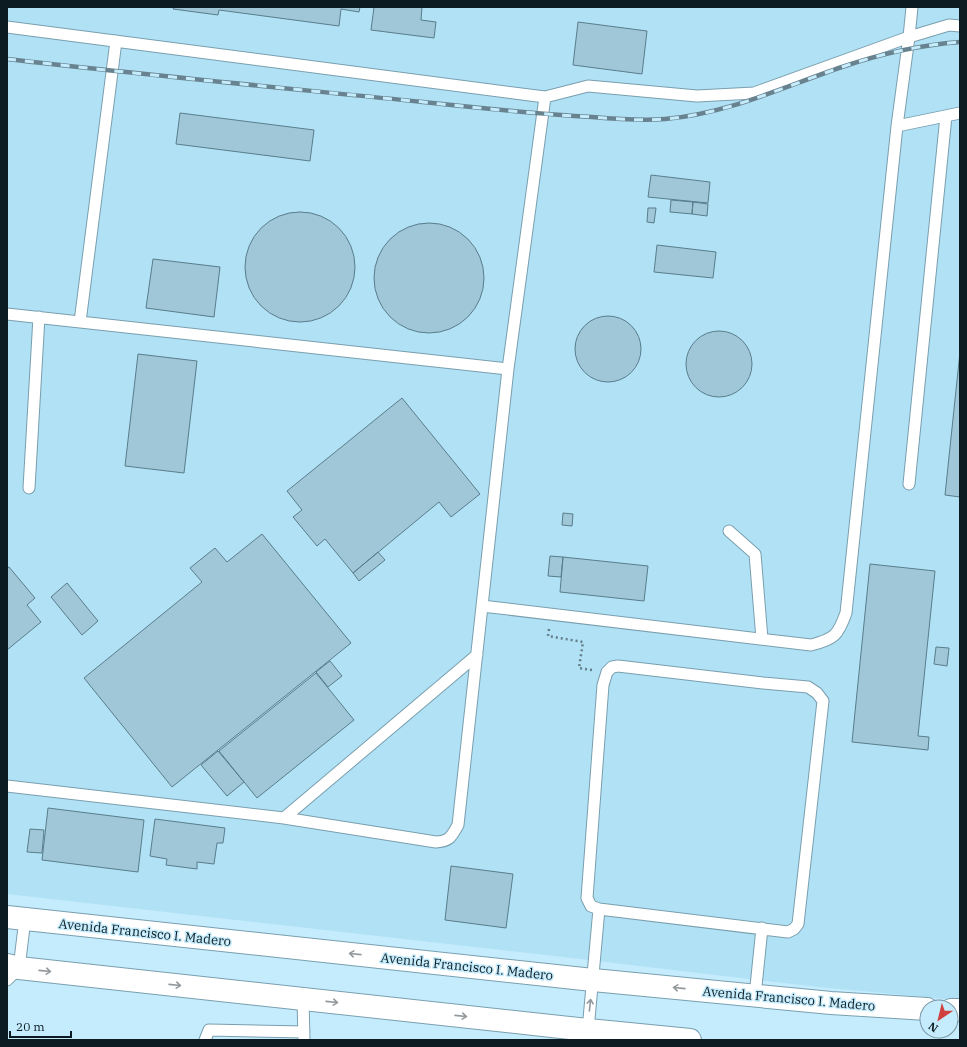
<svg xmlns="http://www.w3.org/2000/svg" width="967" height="1047" font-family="'IBM Plex Serif',serif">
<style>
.built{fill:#b1e1f5}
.building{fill:#a0c7d7;stroke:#597d8c}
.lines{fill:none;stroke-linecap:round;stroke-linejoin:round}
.lane-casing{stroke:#799fae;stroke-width:13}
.primary-casing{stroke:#799fae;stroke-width:24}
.path{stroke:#637e89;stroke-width:2.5;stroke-dasharray:2 3;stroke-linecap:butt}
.lane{stroke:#fff;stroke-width:11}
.primary{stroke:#fff;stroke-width:22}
.rail-casing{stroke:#68838f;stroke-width:4.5}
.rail{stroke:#c5ecfd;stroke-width:3;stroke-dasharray:9;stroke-linecap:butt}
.oneway{stroke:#92989b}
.labels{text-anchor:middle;stroke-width:3;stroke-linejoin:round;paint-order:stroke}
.street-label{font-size:13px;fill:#0c1b21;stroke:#c5ecfd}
</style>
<rect width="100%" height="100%" fill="#c5ecfd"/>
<!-- built -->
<path class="built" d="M7,7H960V998L946,999L818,987L546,955L7,894Z"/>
<!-- building -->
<path class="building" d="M174,7H360L359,12L341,9L339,26L219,10L218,15L173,9Z
M374,7H422L421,20L436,22L434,38L371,30Z
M578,22L647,31L642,74L573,65Z
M180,113L314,130L310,161L176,144Z
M651,175L710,182L708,203L648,197Z
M671,200L693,202L692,214L670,212Z
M693,202L708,204L707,216L692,214Z
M648,208H656L654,223L647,222Z
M245 267a55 55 0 1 1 110 0a55 55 0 1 1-110 0Z
M374 278a55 55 0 1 1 110 0a55 55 0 1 1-110 0Z
M657,245L716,252L713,278L654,272Z
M153,259L220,267L214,317L146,308Z
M575 349a33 33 0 1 1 66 0a33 33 0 1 1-66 0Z
M686 364a33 33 0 1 1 66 0a33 33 0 1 1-66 0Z
M960,352V497L945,495Z
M138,354L197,361L184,473L125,466Z
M402,398L480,494L451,517L439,502L353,573L325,539L317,546L293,517L302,510L287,491Z
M563,513L573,514L572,526L562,525Z
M262,534L351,643L172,787L84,678L202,582L190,568L215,548L227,562Z
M378,552L385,560L359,581L353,573Z
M550,556L563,557L561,577L548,576Z
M563,557L648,566L644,601L560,592Z
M870,564L935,571L918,736L929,737L928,750L852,742Z
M9,567L35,598L27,605L41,622L7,650V568Z
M67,583L98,621L82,635L51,597Z
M936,647L949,648L947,666L934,664Z
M330,661L342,676L328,687L316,672Z
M316,673L354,720L257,798L219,751Z
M218,751L244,782L227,796L201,765Z
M48,808L144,820L138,872L42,860Z
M155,819L225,828L223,843H217L214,864L197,862V869L166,865L167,859L150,856Z
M30,829L44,830L42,853L27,852Z
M451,866L513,874L506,928L445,920Z"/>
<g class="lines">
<!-- lane casing -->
<g class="lane-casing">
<path id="lane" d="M7,27L545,97L588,86L697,96L754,93L909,37L949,25L960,26
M897,126L960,113
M7,314L508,369
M80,322L116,41
M909,484L946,116
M29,488L39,317
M729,531L755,554L762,639
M482,606L811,645C835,639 838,635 846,613L897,126L909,37L912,7
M618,666L763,683L808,687L817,693L823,701L798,924L794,929L788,932L599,909L591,906L587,898L603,685L607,672L612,667Z
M7,786L284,818L436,842C450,841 451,837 458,825L508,369L545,97
M284,818L477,655
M7,980L19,968L25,919
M755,996L762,928
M303,999L304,1040
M588,1030L599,909
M205,1040L209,1030L304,1032"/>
</g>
<!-- primary casing -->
<g class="primary-casing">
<path id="primary" d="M7,917L593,980L831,1003L927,1009
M7,965L19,968L588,1030L690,1040
M951,1010H960"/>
</g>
<!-- path -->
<path class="path" d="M549,629L548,636L583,642L579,668L592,670"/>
<!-- lane -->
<use href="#lane" class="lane"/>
<!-- primary -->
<use href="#primary" class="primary"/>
<!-- rail casing -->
<g class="rail-casing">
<path id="rail" d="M7,59C145,75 284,88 423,102C479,108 535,114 592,117C616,119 641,121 665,119C727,114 783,87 842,67C880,54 920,45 960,42"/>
</g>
<!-- rail -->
<use href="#rail" class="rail"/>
</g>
<!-- one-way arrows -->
<defs><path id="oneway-shaft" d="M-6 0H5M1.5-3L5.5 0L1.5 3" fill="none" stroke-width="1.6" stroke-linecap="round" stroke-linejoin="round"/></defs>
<g class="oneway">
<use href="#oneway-shaft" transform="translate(355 954) rotate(-174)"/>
<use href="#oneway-shaft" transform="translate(45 971) rotate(6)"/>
<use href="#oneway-shaft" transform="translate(175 985) rotate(6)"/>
<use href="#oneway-shaft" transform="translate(679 988) rotate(-174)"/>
<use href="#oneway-shaft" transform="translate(332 1002) rotate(6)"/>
<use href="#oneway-shaft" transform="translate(590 1005) rotate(-84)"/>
<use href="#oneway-shaft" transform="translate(461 1016) rotate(6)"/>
</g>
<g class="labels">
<!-- street labels -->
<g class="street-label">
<text transform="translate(145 932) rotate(6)" y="5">Avenida Francisco I. Madero</text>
<text transform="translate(467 966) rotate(6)" y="5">Avenida Francisco I. Madero</text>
<text transform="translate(789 998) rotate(5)" y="5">Avenida Francisco I. Madero</text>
</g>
</g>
<!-- border -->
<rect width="967" height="1047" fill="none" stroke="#0c1b21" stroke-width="16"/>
<!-- north arrow -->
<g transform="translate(939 1019) rotate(215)"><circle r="19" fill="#c5ecfd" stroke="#7b98a5"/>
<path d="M0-3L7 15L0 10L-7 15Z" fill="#cf403f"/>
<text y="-6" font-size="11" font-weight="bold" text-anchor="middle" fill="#0c1b21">N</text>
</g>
<!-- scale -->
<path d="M10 1031v6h61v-6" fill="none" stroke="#0c1b21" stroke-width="2"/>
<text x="16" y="1031" font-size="12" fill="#0c1b21" stroke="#c5ecfd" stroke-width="3" paint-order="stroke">20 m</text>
</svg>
